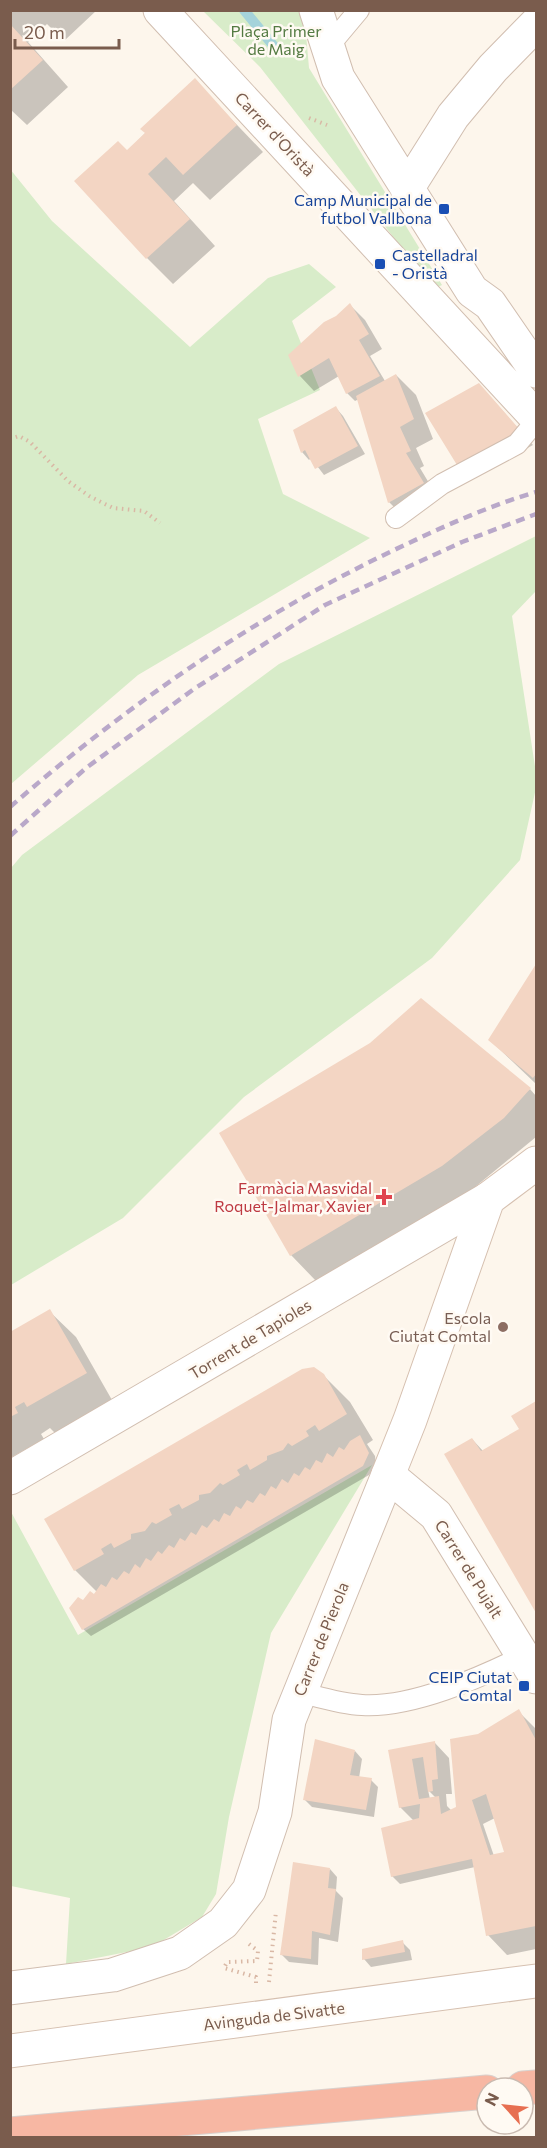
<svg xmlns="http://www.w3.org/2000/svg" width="547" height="2148" font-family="Commissioner,sans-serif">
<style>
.green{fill:#d8ecc9}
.shadow{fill:#0003;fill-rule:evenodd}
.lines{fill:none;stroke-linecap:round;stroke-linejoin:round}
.stream{stroke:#a5d3da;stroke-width:10}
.building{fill:#f3d5c3;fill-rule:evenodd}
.lane-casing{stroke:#d1beb0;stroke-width:22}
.street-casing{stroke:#d1beb0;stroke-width:35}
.secondary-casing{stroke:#d6c0b0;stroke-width:35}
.highway-casing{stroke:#dad1cd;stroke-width:35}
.path{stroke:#d9b8a5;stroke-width:4;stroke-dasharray:1.5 4.5;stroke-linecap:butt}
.lane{stroke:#fff;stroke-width:20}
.street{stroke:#fff;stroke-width:33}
.secondary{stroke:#fff;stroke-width:33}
.highway{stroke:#f7b7a3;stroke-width:33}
.rail{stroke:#b9a8c9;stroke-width:4.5;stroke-dasharray:9 6;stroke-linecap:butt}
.transit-dot{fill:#1a4fb4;stroke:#fffaf3;stroke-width:2}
.health-dot{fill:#e0444e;stroke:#fffaf3;stroke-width:2}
.education-dot{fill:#8d6e63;stroke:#fffaf3;stroke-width:2}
.labels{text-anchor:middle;stroke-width:5;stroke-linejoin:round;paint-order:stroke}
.park-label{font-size:16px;fill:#537a41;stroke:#fffaf3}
.street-label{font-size:16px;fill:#7a5c4d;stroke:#fffaf3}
.transit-label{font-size:16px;fill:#164399;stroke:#fffaf3;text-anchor:end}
.health-label{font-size:16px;fill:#be3a42;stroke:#fffaf3;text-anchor:end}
.education-label{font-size:16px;fill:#785e54;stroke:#fffaf3;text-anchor:end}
</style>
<rect width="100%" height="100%" fill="#fdf6ec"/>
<!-- green -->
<path class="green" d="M203,11H306L305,23L309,68L442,285L434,289L260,67Z
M10,169L52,221L190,347L268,278L309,264L336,287L292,321L320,390L258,419L283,494L370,538L138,675L11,784Z
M536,536V591L512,616L536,773V788L520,860L432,958L244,1097L123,1218L11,1285V868L22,855L279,664Z
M372,1465L271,1633L229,1817L216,1894L202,1917L152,1947L66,1964L70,1898L11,1886L10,1510L78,1635Z"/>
<!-- shadow -->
<path class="shadow" d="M10,10H97L64,41L47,24L28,42L68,87L27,125L10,109Z
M195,81L263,152L210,200L193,183L174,201L215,246L173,284L147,258L127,152Z
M350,305L365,320L382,349L370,356L385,381L396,375L416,395L433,439L416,448L424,466L420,468L438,498L404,517L389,502L359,399L355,401L347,393L339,376L314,391L300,376L290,356Z
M493,400L533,445L473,478L459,464Z
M336,408L343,416L365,454L324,475L311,458L309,460L302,452Z
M536,968V1084L490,1040Z
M530,1089L536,1096V1137L469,1192L317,1282L291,1255Z
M49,1311L76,1337L112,1400L55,1433L50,1428L41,1434L44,1439L10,1458V1333Z
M323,1375L350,1402L373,1440L367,1444L375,1456L376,1465L369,1475L91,1636L83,1629L84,1602L97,1592L75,1570L46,1520Z
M536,1402V1610L446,1455L472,1439L483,1451L521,1429L513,1416Z
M518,1711L536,1729V1949L507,1955L488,1935L475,1867L400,1884L392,1876L414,1821L400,1807L390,1751L435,1743L449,1758L452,1794H446L447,1806L452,1811L457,1808L479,1736ZM428,1790L436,1798L430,1799ZM495,1818L506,1853L494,1856L483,1824Z
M355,1751L362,1759L359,1778L371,1780L378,1787L374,1817L312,1807L305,1800Z
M330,1869L337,1877L336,1891L343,1898L338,1942L319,1938L318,1965L289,1962L281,1954Z
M402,1942L410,1950L412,1960L371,1967L364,1959Z"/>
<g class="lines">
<!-- stream -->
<path class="stream" d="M244,10L277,50"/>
</g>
<!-- building -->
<path class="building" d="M10,24L43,60L10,90Z
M195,78L237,125L183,175L166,157L148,174L190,219L146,259L74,181L118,141L127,150L145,133L140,129Z
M350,303L369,334L359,340L380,376L346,394L329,358L298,377L288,355L324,322L336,316Z
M396,374L414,419L400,427L411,451L406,453L424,483L388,503L356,396Z
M479,383L520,430L457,465L425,413Z
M336,406L358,446L315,469L305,450L301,453L293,430Z
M536,964V1074L533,1078L488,1040Z
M421,998L531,1088L504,1118L442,1166L290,1256L219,1133L370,1043Z
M50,1309L87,1373L27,1407L24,1402L15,1407L18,1413L10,1417V1332Z
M314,1367L324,1374L347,1414L319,1431L315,1425L306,1431L309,1436L292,1446L288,1443L283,1450L267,1456V1460L250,1470L247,1464L237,1470L240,1475L223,1485L220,1483L210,1493L199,1495V1500L182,1509L179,1504L169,1509L172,1515L156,1524L152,1522L145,1531L131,1534V1539L114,1548L111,1543L101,1549L104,1554L74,1571L44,1519L302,1369Z
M536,1401V1613L444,1454L472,1438L481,1451L519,1429L511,1416Z
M360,1435L369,1453L363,1466L82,1630L69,1608L78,1597L83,1600L90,1591L94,1594L101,1584L106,1587L112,1577L117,1580L124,1571L129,1574L135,1564L140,1568L146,1558L151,1561L158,1551L162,1554L169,1545L174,1548L180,1538L185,1541L191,1532L196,1535L202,1525L207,1528L214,1519L219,1522L224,1513L230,1516L236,1506L241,1509L247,1500L253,1503L260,1493L265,1496L271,1486L276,1489L282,1479L288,1483L294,1473L299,1476L305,1467L310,1470L316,1460L322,1463L327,1453L333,1457L339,1447L344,1450L350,1441Z
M519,1709L536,1740V1926L486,1936L472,1859L391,1877L381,1828L419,1818L420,1804L399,1808L388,1750L435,1741L438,1779L432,1780L433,1791L428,1792L423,1757L412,1759L419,1799L439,1796L441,1814L456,1807L450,1739L478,1734ZM486,1794L504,1852L490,1855L472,1800Z
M315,1739L355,1750L350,1775L372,1778L366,1810L303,1800Z
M293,1862L330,1868L328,1888L336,1889L330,1935L312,1931L311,1959L280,1955Z
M403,1940L405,1952L362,1960V1949Z"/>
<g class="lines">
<!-- lane casing -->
<g class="lane-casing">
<path id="lane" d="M328,47L359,10
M396,518L442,484L517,444L536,421
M299,1692C319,1697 341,1704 362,1705C412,1708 479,1678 524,1656"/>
</g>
<!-- street casing -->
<g class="street-casing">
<path id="street" d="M160,10L536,417
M316,10L338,78L472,291L490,304L536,371
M407,189L453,116L493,68L536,24
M10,1478L488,1199
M10,1988L113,1975L180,1953L223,1923L249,1890L275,1812L289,1720L388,1475L436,1515L536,1677"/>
</g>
<!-- secondary casing -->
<g class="secondary-casing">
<path id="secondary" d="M388,1475L410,1420L488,1199L536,1163
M10,2051L536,1981"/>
</g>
<!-- highway casing -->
<g class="highway-casing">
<path id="highway" d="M523,2088L536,2087
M10,2134L487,2092"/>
</g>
<!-- path -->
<path class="path" d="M309,118L327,125
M10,439L19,436L30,442L68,481L89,496L113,508L144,511L160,523
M249,1944L258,1951L257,1961L227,1962L224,1968L256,1977V1985
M269,1982L276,1911"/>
<!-- lane -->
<use href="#lane" class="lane"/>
<!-- street -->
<use href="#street" class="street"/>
<!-- secondary -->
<use href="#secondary" class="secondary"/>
<!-- highway -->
<use href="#highway" class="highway"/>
<!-- rail -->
<path class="rail" d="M10,807C126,706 251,619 390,552C438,529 485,507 536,492
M10,836L86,768L194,689L325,605L462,542L536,514"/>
</g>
<!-- markers -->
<g class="transit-dot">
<rect x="438" y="203" width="12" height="12" rx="3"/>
<rect x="374" y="258" width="12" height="12" rx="3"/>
<rect x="518" y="1680" width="12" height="12" rx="3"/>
</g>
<path class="health-dot" d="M381 1188h6v6h6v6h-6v6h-6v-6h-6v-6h6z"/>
<circle class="education-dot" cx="503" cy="1327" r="6"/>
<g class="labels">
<!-- park labels -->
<g class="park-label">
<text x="276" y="37">Plaça Primer<tspan x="276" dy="18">de Maig</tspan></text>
</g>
<!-- street labels -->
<g class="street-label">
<text transform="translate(275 134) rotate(47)" y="6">Carrer d'Oristà</text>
<text transform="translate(250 1339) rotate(-31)" y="6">Torrent de Tapioles</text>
<text transform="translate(469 1569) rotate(58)" y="6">Carrer de Pujalt</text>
<text transform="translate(321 1639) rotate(-68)" y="6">Carrer de Pierola</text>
<text transform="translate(274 2016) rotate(-7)" y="6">Avinguda de Sivatte</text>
</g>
<!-- transit labels -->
<g class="transit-label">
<text x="432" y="206">Camp Municipal de<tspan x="432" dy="18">futbol Vallbona</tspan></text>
<text x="392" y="261" text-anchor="start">Castelladral<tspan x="392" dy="18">- Oristà</tspan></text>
<text x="512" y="1683">CEIP Ciutat<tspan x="512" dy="18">Comtal</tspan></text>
</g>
<!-- health labels -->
<g class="health-label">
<text x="372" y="1194">Farmàcia Masvidal<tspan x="372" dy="18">Roquet-Jalmar, Xavier</tspan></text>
</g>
<!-- education labels -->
<g class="education-label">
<text x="491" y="1324">Escola<tspan x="491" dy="18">Ciutat Comtal</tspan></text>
</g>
</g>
<!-- border -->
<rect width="547" height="2148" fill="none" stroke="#7a5c4d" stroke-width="24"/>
<!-- north arrow -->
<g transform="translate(505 2106) rotate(297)"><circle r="28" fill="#fffaf3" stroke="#cabbb1" stroke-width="1.5"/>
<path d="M0-4.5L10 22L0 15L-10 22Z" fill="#e76f51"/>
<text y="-9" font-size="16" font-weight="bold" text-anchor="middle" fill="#7a5c4d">N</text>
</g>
<!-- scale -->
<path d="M15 39v9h104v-9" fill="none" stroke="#7a5c4d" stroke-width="3"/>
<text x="24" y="39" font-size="18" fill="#7a5c4d" stroke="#fffaf3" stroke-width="4.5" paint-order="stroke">20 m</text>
</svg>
